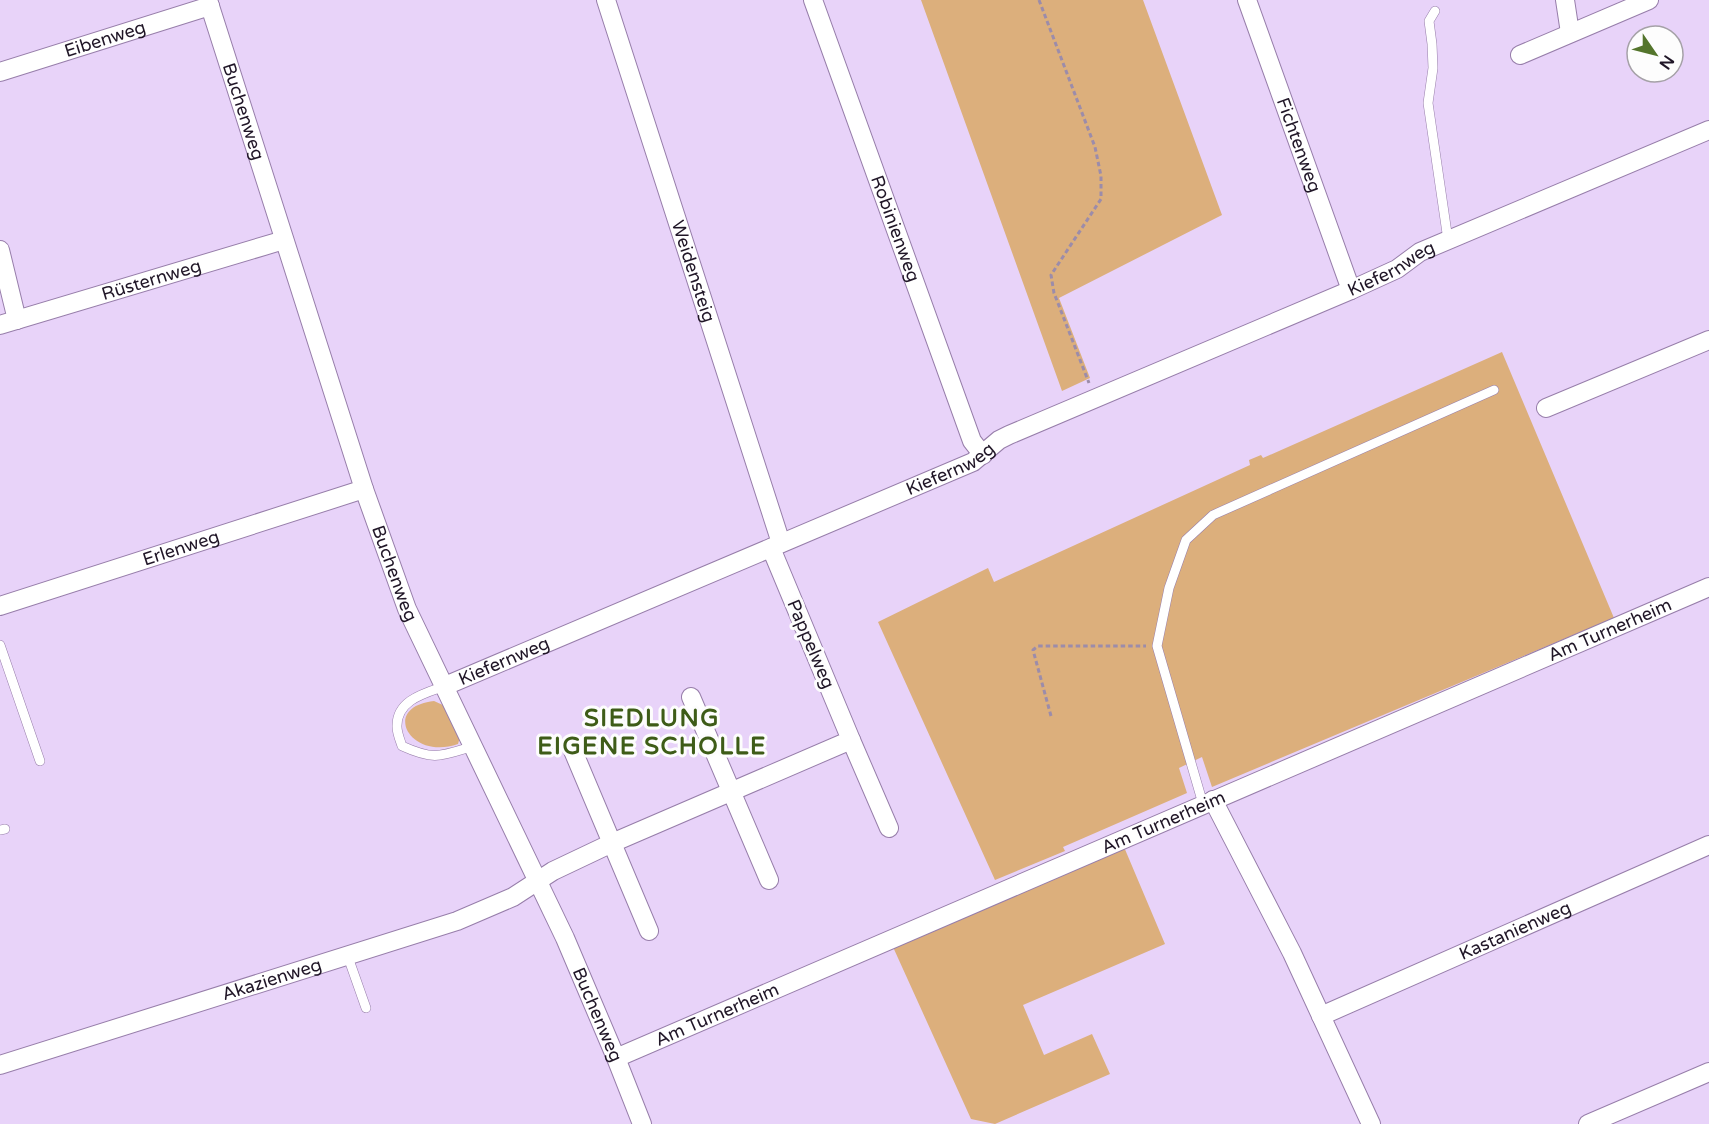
<svg xmlns="http://www.w3.org/2000/svg" width="1709" height="1124" font-family="'Varela Round',sans-serif">
<style>
.green{fill:#dcaf7c}
.lines{fill:none;stroke-linecap:round;stroke-linejoin:round}
.lane-casing{stroke:#977eaa;stroke-width:10}
.street-casing{stroke:#977eaa;stroke-width:20}
.path{stroke:#9c8caa;stroke-width:3;stroke-dasharray:4.5 3;stroke-linecap:butt}
.lane{stroke:#fff;stroke-width:9}
.street{stroke:#fff;stroke-width:18}
.labels{text-anchor:middle;stroke-width:6;stroke-linejoin:round;paint-order:stroke}
.street-label{font-size:18px;fill:#201627;stroke:#fdfdfd}
.district-label{font-size:24px;font-weight:bold;letter-spacing:1.5px;fill:#3e5c18;stroke:#fdfdfd}
</style>
<rect width="100%" height="100%" fill="#e8d3f9"/>
<!-- green -->
<path class="green" d="M921,0H1143L1222,215L1059,298L1090,378L1062,391Z
M1502,352L1614,618L1212,787L1202,757L1179,768L1187,793L1063,847L1065,851L995,880L878,622L988,568L994,582L1250,465L1249,460L1261,455L1263,458Z
M434,701L445,706L460,737L458,744C410,761 380,707 434,701Z
M1124,847L1165,944L1023,1005L1044,1055L1092,1034L1110,1074L995,1124L971,1119L893,947Z"/>
<g class="lines">
<!-- lane casing -->
<g class="lane-casing">
<path id="lane" d="M1435,11L1429,21L1432,44L1433,68L1428,103L1448,240
M0,645L40,761
M445,686C425,693 396,700 397,727C397,733 400,740 402,746C435,761 441,756 474,746
M1203,804L1157,646L1169,588L1186,540L1213,515L1494,390
M0,830L5,829
M348,957L366,1008"/>
</g>
<!-- street casing -->
<g class="street-casing">
<g id="street">
<path id="s1" d="M208,0L364,489L407,609L565,938L616,1058L642,1124"/>
<path id="s2" d="M606,0L781,543"/>
<path id="s3" d="M813,0L972,441L983,455"/>
<path id="s4" d="M1247,0L1351,290"/>
<path d="M1565,0L1570,33"/>
<path d="M1520,55L1649,0"/>
<path id="s5" d="M0,72L210,6"/>
<path d="M0,250L17,320"/>
<path id="s6" d="M0,325L284,240"/>
<path d="M1546,408L1709,340"/>
<path id="s7" d="M0,606L364,489"/>
<path id="s8" d="M445,686L973,462L999,440L1009,435L1351,290L1397,269L1420,252L1709,130"/>
<path d="M691,697L769,880"/>
<path d="M851,740L889,828"/>
<path d="M571,746L649,931"/>
<path d="M1213,800L1292,953L1371,1124"/>
<path id="s9" d="M1321,1016L1709,845"/>
<path id="s10" d="M616,1058L1709,587"/>
<path id="s11" d="M0,1065L457,921L513,897L553,871L612,843L851,740L771,548"/>
<path d="M1588,1124L1709,1072"/>
</g>
</g>
<!-- path -->
<path class="path" d="M1039,0L1095,147L1101,176V199L1051,275L1054,293L1089,383
M1051,716L1033,650L1038,646H1146"/>
<!-- lane -->
<use href="#lane" class="lane"/>
<!-- street -->
<use href="#street" class="street"/>
</g>
<g class="labels">
<!-- street labels -->
<g class="street-label">
<text dy="6" stroke="none"><textPath href="#s5" startOffset="110">Eibenweg</textPath></text>
<text dy="6" stroke="none"><textPath href="#s1" startOffset="117">Buchenweg</textPath></text>
<text dy="6" stroke="none"><textPath href="#s4" startOffset="154">Fichtenweg</textPath></text>
<text dy="6" stroke="none"><textPath href="#s3" startOffset="243">Robinienweg</textPath></text>
<text dy="6" stroke="none"><textPath href="#s8" startOffset="1036">Kiefernweg</textPath></text>
<text dy="6" stroke="none"><textPath href="#s2" startOffset="285">Weidensteig</textPath></text>
<text dy="6" stroke="none"><textPath href="#s6" startOffset="158">Rüsternweg</textPath></text>
<text dy="6" stroke="none"><textPath href="#s8" startOffset="550">Kiefernweg</textPath></text>
<text dy="6" stroke="none"><textPath href="#s7" startOffset="190">Erlenweg</textPath></text>
<text dy="6" stroke="none"><textPath href="#s1" startOffset="603">Buchenweg</textPath></text>
<text dy="6" stroke="none"><textPath href="#s10" startOffset="1082">Am Turnerheim</textPath></text>
<text transform="translate(811 644) rotate(67)" y="6">Pappelweg</text>
<text dy="6" stroke="none"><textPath href="#s8" startOffset="64">Kiefernweg</textPath></text>
<text dy="6" stroke="none"><textPath href="#s10" startOffset="596">Am Turnerheim</textPath></text>
<text dy="6" stroke="none"><textPath href="#s9" startOffset="212">Kastanienweg</textPath></text>
<text dy="6" stroke="none"><textPath href="#s11" startOffset="285">Akazienweg</textPath></text>
<text dy="6" stroke="none"><textPath href="#s10" startOffset="110">Am Turnerheim</textPath></text>
<text dy="6" stroke="none"><textPath href="#s1" startOffset="1089">Buchenweg</textPath></text>
</g>
<!-- district labels -->
<g class="district-label">
<text x="652" y="726">SIEDLUNG<tspan x="652" dy="28">EIGENE SCHOLLE</tspan></text>
</g>
</g>
<!-- north arrow -->
<g transform="translate(1655 54) rotate(125)"><circle r="28" fill="#fdfdfd" stroke="#a5a1a7" stroke-width="1.5"/>
<path d="M0-4.5L10 22L0 15L-10 22Z" fill="#54752c"/>
<text y="-9" font-size="16" font-weight="bold" text-anchor="middle" fill="#201627">N</text>
</g>
</svg>
